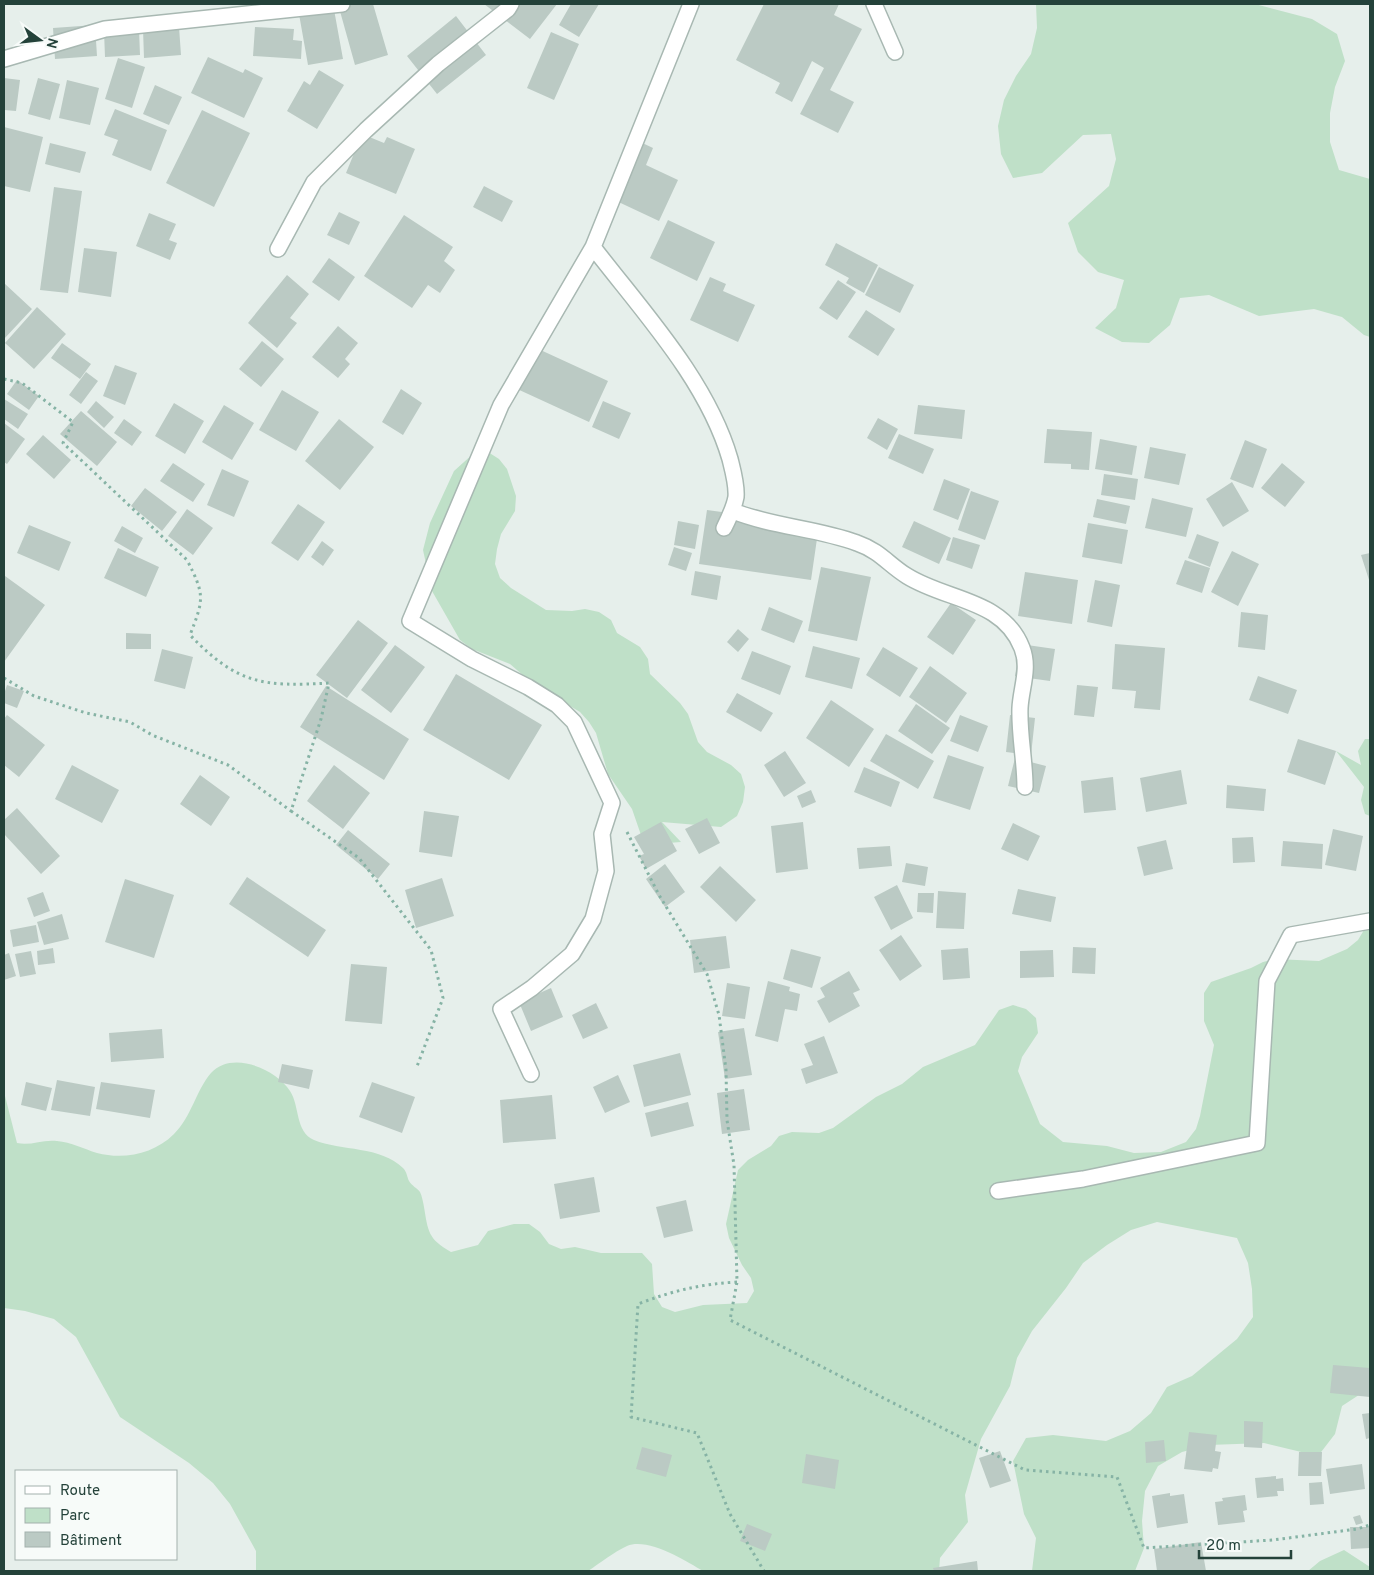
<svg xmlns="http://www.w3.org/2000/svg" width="1374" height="1575" font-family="Overpass,sans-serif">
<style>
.green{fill:#bfe0c8}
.building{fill:#bbcac4}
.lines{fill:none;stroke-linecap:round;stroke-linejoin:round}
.minor-casing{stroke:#a8b8b2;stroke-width:18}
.path{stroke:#86b3a5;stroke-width:3;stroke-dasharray:2.5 4;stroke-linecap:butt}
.minor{stroke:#fff;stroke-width:15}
</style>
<rect width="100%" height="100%" fill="#e6efeb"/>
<!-- green -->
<path class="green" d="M1036,4H1255L1312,19L1337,34L1345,61L1335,87L1330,113V142L1339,170L1370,179V337L1364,335L1342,317L1314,309L1259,316L1209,295L1180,298L1170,325L1149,343L1122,342L1095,328L1116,308L1124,280L1098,272L1078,252L1068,223L1109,186L1116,159L1111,134L1083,135L1042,173L1013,178L1001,154L998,126L1004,100L1016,76L1031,54L1037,28Z
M488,452L499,459L507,469L516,496L515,511L501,534L497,549L495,564L500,578L511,588L546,610L572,611L585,609L599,612L611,620L617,633L640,647L648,659L650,674L680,703L688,714L698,742L707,752L731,765L741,774L745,787L743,802L737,816L721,827L662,822L681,842L668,843L641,835L632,809L608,774L596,733L589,722L580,712L532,683L510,664L472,649L460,640L432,591L423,550L430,523L454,471L474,453Z
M1365,739H1370V816L1365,814L1361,800L1364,787L1336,751L1361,765L1358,751Z
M1370,920V1391H1365L1342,1406L1335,1434L1318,1456L1264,1443L1209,1445L1182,1452L1158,1466L1145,1491L1142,1521L1144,1548L1135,1571H1032L1036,1538L1024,1514L1013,1461L1026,1438L1053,1435L1106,1441L1130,1431L1151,1413L1167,1387L1192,1376L1237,1339L1253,1317L1252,1289L1248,1263L1237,1238L1157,1222L1131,1230L1107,1245L1083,1263L1066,1288L1032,1331L1017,1358L1010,1386L981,1439L965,1495L968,1522L940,1558L939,1571H703C686,1561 648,1537 627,1546C614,1552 600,1563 588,1571H256V1551L230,1504L213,1483L189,1463L120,1417L76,1337L54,1319L25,1311L4,1308V1092L17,1143C31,1146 43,1139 57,1141C71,1142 84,1149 97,1153C124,1160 154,1154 174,1134C192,1116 195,1092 211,1073C232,1050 276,1069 290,1091C300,1106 295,1132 314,1140C341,1151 381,1146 403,1168C407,1172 407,1177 409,1181C412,1186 417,1188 420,1192C422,1196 423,1202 424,1207C428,1231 428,1239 451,1252L478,1245L488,1231L514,1224H529L540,1232L549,1244L561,1249L575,1247L601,1253H642L652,1264L654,1294L662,1307L675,1312L703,1305L747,1303L754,1291L751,1278L742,1265L729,1238L726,1224L738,1170L748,1160L771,1146L779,1136L792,1132L819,1133L833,1128L876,1097L902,1084L923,1067L975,1045L999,1010L1013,1005L1026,1009L1036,1018L1038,1033L1022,1057L1018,1071L1040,1124L1063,1142L1107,1146L1134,1153L1161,1152L1186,1142L1196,1129L1200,1116L1214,1045L1204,1021V993L1211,982L1251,968L1263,962L1275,959L1319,961L1347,949L1358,940Z
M1344,1550L1370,1567V1571H1308L1320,1561Z"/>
<!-- building -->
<path class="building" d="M333,4L343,59L308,65L299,14Z
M338,4H373L388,55L355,65Z
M484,4H557L530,39Z
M571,4H599L579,37L559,25Z
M764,4H839L834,15L862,29L830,90L854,102L838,133L800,114L824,68L812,61L792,102L775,93L780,83L736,60Z
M456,16L486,55L437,94L407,56Z
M95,25L97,56L55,59L53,28Z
M179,27L181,55L144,58L143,29Z
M255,27L294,29L293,40L302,41L301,59L253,56Z
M139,29L140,55L105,57L104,31Z
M551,32L579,44L554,100L527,88Z
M208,57L243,73L245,69L263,78L244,118L191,93Z
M118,58L145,67L132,108L105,99Z
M319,70L344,85L317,129L287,111L304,81L310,85Z
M4,78L20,80L16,111L4,110Z
M38,78L60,84L50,120L28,114Z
M67,80L99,88L90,125L59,118Z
M155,85L182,97L169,125L143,114Z
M115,109L167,130L151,171L112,155L118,140L104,135Z
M202,110L250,133L214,207L166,183Z
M4,127L43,137L30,192L4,186Z
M362,134L384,143L387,137L415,149L396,194L346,173Z
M636,140L653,148L646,165L678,180L659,221L610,198Z
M50,143L86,152L80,173L45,164Z
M484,186L513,201L502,222L473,207Z
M54,187L82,191L68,293L40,290Z
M339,212L360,222L349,245L327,235Z
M149,213L176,224L169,240L177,243L170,260L136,246Z
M404,215L453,247L444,261L455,270L440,293L428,285L412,308L364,276Z
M668,220L715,242L697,281L650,258Z
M836,243L878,265L864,293L846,283L849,278L825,265Z
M84,248L117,252L111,297L78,292Z
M329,258L355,277L339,301L312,282Z
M879,267L914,285L900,313L865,295Z
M287,275L309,294L290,318L297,323L277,348L248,323Z
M710,277L726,284L723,291L755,305L738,342L690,320Z
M838,280L856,292L837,320L819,308Z
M4,283L32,309L4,339Z
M37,307L66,334L34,369L5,343Z
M866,310L895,329L878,356L848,337Z
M338,326L358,343L345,359L350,364L338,378L312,357Z
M262,341L284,359L261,387L239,369Z
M62,343L91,364L80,379L51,358Z
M534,347L608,381L589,422L515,388Z
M115,365L137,373L125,405L103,396Z
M86,372L98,381L81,404L69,395Z
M17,380L39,396L29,410L7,394Z
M401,389L422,403L403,435L382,422Z
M282,390L319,412L296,451L259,430Z
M4,399L28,414L18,429L4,419Z
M96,401L114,417L104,428L87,412Z
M603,401L631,413L619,439L592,427Z
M174,403L204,421L185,454L155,436Z
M224,405L254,423L232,460L202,442Z
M918,405L965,410L962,439L914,434Z
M81,411L117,442L97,466L60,434Z
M878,418L898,429L887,450L867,438Z
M124,419L142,432L132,446L114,433Z
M339,419L374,447L340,490L305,461Z
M4,423L25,439L7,464L4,462Z
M1047,429L1092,432L1089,470L1071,469V464L1044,463Z
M899,434L934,449L923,474L888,458Z
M43,435L71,460L54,479L26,454Z
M1100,439L1137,446L1132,475L1095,469Z
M1245,440L1267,449L1253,488L1230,479Z
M1150,447L1186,454L1179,485L1144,478Z
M173,463L205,484L193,502L160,481Z
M1282,463L1305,482L1285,507L1261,488Z
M222,469L249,481L234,517L207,505Z
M1104,474L1138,479L1135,500L1101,495Z
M944,479L970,489L958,520L933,510Z
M1232,482L1249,511L1223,527L1206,499Z
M145,488L177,512L162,531L131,506Z
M971,491L999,501L985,540L958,530Z
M1152,498L1193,508L1186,537L1145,528Z
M1097,499L1130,506L1126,524L1093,517Z
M298,504L325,522L298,561L271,543Z
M187,509L213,528L193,555L168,536Z
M707,510L819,525L811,580L699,564Z
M678,521L699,525L695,549L674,545Z
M914,521L951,538L939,564L902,547Z
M1088,523L1128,530L1122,564L1082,557Z
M29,525L71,542L59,571L17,553Z
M122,526L143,538L135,553L114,541Z
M1197,534L1219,542L1210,567L1188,558Z
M953,537L980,545L972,569L946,560Z
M322,541L334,550L323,566L311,557Z
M674,547L692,553L686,571L668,565Z
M118,548L159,567L146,597L104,578Z
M1232,551L1259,564L1238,606L1211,592Z
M1370,553V583L1361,555Z
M1185,560L1210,568L1202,593L1176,584Z
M821,567L871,577L857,641L808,631Z
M695,571L721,576L717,600L691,595Z
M1025,572L1078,580L1072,624L1018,616Z
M5,576L45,605L4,662V578Z
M1095,580L1120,585L1112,627L1087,622Z
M951,603L976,620L953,655L927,637Z
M769,607L803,621L794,643L761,630Z
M1241,612L1268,615L1265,650L1238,647Z
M358,620L388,643L347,698L316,675Z
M738,629L749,639L738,652L727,642Z
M126,633L151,634V649H126Z
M1020,644L1055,649L1050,681L1015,676Z
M1115,644L1165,648L1160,710L1134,708L1136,691L1112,689Z
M395,645L425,667L391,713L361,690Z
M813,646L860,658L852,689L805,677Z
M883,647L918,668L900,697L866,675Z
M162,649L193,657L185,689L154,681Z
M752,651L791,666L780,695L741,679Z
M930,666L967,693L946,723L909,697Z
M456,674L542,725L509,780L423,730Z
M1258,676L1297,690L1288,714L1249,700Z
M7,685L24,691L17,708L4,703V694Z
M1077,685L1098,687L1094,717L1074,715Z
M326,686L409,739L384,780L300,727Z
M737,693L773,713L761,732L726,712Z
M831,700L874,729L849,767L806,738Z
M916,704L950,728L932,754L898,731Z
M7,715L45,745L19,777L4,765V719Z
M960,715L988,726L978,752L950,741Z
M1010,715L1035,718L1031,755L1006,752Z
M886,734L934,761L918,789L870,761Z
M1298,739L1336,751L1325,785L1287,772Z
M785,751L806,783L784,797L764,765Z
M948,755L984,767L970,810L933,798Z
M1015,758L1046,766L1039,793L1008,786Z
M72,765L119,790L102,823L55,799Z
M334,765L370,793L343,829L307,801Z
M864,767L900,782L891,807L854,792Z
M1181,770L1187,804L1146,812L1140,778Z
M200,775L230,797L211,826L180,804Z
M1113,777L1116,810L1084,813L1081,781Z
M1227,785L1266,789L1264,811L1226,808Z
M811,790L816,802L802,808L797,796Z
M17,808L60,856L41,874L4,834V820Z
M424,811L459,816L452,857L419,852Z
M707,818L720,843L699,854L685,829Z
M661,822L677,851L646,869L639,856L644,854L634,837Z
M803,822L808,869L776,873L771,826Z
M1013,823L1040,836L1028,861L1001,849Z
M1333,829L1363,836L1356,871L1325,865Z
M348,830L390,864L378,879L336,845Z
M1253,837L1255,862L1233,863L1232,838Z
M1166,840L1173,869L1144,876L1137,847Z
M1283,841L1323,844L1322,869L1281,866Z
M890,846L892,866L859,869L857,848Z
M906,863L928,867L925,886L902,882Z
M665,864L685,892L665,907L646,879Z
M720,866L756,900L736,922L700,887Z
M247,877L326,930L308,957L229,904Z
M442,878L454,916L416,928L405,890Z
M125,879L174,895L154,958L105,942Z
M897,885L913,918L891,930L874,897Z
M1018,889L1056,897L1051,922L1012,914Z
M938,891L966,893L964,929L936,928Z
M43,892L50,911L34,917L27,898Z
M918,893H934L933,913L917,912Z
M62,914L69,939L44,945L37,922Z
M36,925L39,942L13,947L10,930Z
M901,935L922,966L900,981L879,950Z
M726,936L730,968L694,973L690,940Z
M1073,947L1096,948L1095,974L1072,973Z
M53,948L55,963L38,965L37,951Z
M968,948L970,978L943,980L941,950Z
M791,949L821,957L812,988L783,979Z
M1053,950L1054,977L1020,978V951Z
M31,951L36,974L20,977L15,954Z
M9,953L16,976L4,980V955Z
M351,964L387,967L382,1024L345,1021Z
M849,971L860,990L853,993L860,1006L829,1023L817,1001L825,997L820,988Z
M768,981L790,987L789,991L800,994L797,1011L785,1009L778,1042L755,1036Z
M727,983L750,987L745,1019L722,1016Z
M551,988L563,1017L531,1031L519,1002Z
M596,1003L608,1028L583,1039L572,1015Z
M744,1028L752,1075L725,1079L718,1032Z
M162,1029L164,1058L111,1062L109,1033Z
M824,1036L838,1073L806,1084L801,1069L813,1065L804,1044Z
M680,1053L691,1095L644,1107L633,1065Z
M282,1064L313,1070L309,1089L278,1082Z
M618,1075L630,1102L605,1113L593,1087Z
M57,1080L95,1087L90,1116L51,1110Z
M26,1082L52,1088L46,1111L21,1105Z
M101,1082L155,1090L150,1118L96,1109Z
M372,1082L415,1097L402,1133L359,1117Z
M744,1089L750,1130L722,1134L717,1093Z
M552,1095L556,1139L503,1143L500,1100Z
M688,1102L694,1126L651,1137L645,1113Z
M594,1177L600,1212L560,1219L554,1184Z
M686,1200L693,1231L664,1238L656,1207Z
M1333,1365L1370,1368V1397L1330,1393Z
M1370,1413V1438L1366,1439L1362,1414Z
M1244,1421L1263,1422L1262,1448L1244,1447Z
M1189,1432L1217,1435L1215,1451L1221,1452L1218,1469L1213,1468L1212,1472L1184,1469Z
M1164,1440L1166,1461L1146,1463L1145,1442Z
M642,1447L672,1455L666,1477L636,1469Z
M1000,1451L1011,1481L990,1488L979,1458Z
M1299,1452H1322L1321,1476H1298Z
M806,1454L839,1460L835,1489L802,1483Z
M1362,1464L1365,1489L1330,1494L1326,1469Z
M1276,1476V1479L1283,1478L1284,1491H1277L1278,1496L1257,1498L1255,1478Z
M1322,1482L1324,1504L1310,1505L1309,1483Z
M1170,1493V1496L1184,1494L1188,1523L1157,1528L1152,1496Z
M1245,1495L1247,1510L1243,1511L1245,1522L1218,1525L1215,1502L1223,1501L1222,1498Z
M1360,1515L1363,1523L1356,1525L1353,1517Z
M747,1524L772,1534L765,1551L740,1541Z
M1350,1527H1370V1548L1351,1549Z
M1201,1542L1206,1571H1157L1154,1549Z
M977,1561L978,1571H934L933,1568Z"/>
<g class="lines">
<!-- minor casing -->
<g class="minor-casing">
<path id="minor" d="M874,4L895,52
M4,59L105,29L342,4
M593,247C642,311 707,380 730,459C733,471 737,485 736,497C734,508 729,518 724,528
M278,249L314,182L366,130L438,64L508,9L511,4
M733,511C773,527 817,528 857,543C880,551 889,565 907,576C947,601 1003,599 1022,648C1030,668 1021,688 1020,708C1019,734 1025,761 1025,787
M531,1074L501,1009L532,988L572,954L593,919L606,871L602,834L612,803L574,722L557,705L528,687L472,659L410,621L501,405L593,247L691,4
M998,1191L1083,1179L1257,1143L1267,981L1291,935L1370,921"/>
</g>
<!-- path -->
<path class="path" d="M4,379L22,383L73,422L63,443L187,560C205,595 204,599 190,635C237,684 263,687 329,683L321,719L291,811L359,858L431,950L443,998L416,1069
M4,678L34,696L86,713L130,722L152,735L228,765L291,811
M627,832L659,895L707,974L719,1015L726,1070L727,1120L734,1165L737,1282L730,1320L1025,1470L1117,1477L1144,1548L1273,1540L1357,1529L1370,1525
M737,1282C700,1284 672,1291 638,1304L631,1417L697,1433L730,1514L764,1571"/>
<!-- minor -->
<use href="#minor" class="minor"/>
</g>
<!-- border -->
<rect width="1374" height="1575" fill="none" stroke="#24423a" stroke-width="10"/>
<!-- legend -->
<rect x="15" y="1470" width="162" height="90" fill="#f7fbf9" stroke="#a3b1ad"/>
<rect x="25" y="1486" width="25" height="8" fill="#ffffff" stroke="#a3b1ad"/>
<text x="60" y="1495" font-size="15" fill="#24423a">Route</text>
<rect x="25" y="1508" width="25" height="15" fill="#bfe0c8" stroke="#a3b1ad"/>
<text x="60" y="1520" font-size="15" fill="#24423a">Parc</text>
<rect x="25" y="1532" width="25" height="15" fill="#bbcac4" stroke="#a3b1ad"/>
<text x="60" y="1545" font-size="15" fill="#24423a">Bâtiment</text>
<!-- north arrow -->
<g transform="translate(40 40) rotate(105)" stroke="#f7fbf9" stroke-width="4" paint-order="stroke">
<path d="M0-4L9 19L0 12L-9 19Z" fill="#24423a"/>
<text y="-8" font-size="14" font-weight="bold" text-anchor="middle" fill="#24423a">N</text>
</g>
<!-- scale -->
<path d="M1199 1550v8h92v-8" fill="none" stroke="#24423a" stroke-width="2.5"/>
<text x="1206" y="1550" font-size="15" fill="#24423a" stroke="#f7fbf9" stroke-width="4" paint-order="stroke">20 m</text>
</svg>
